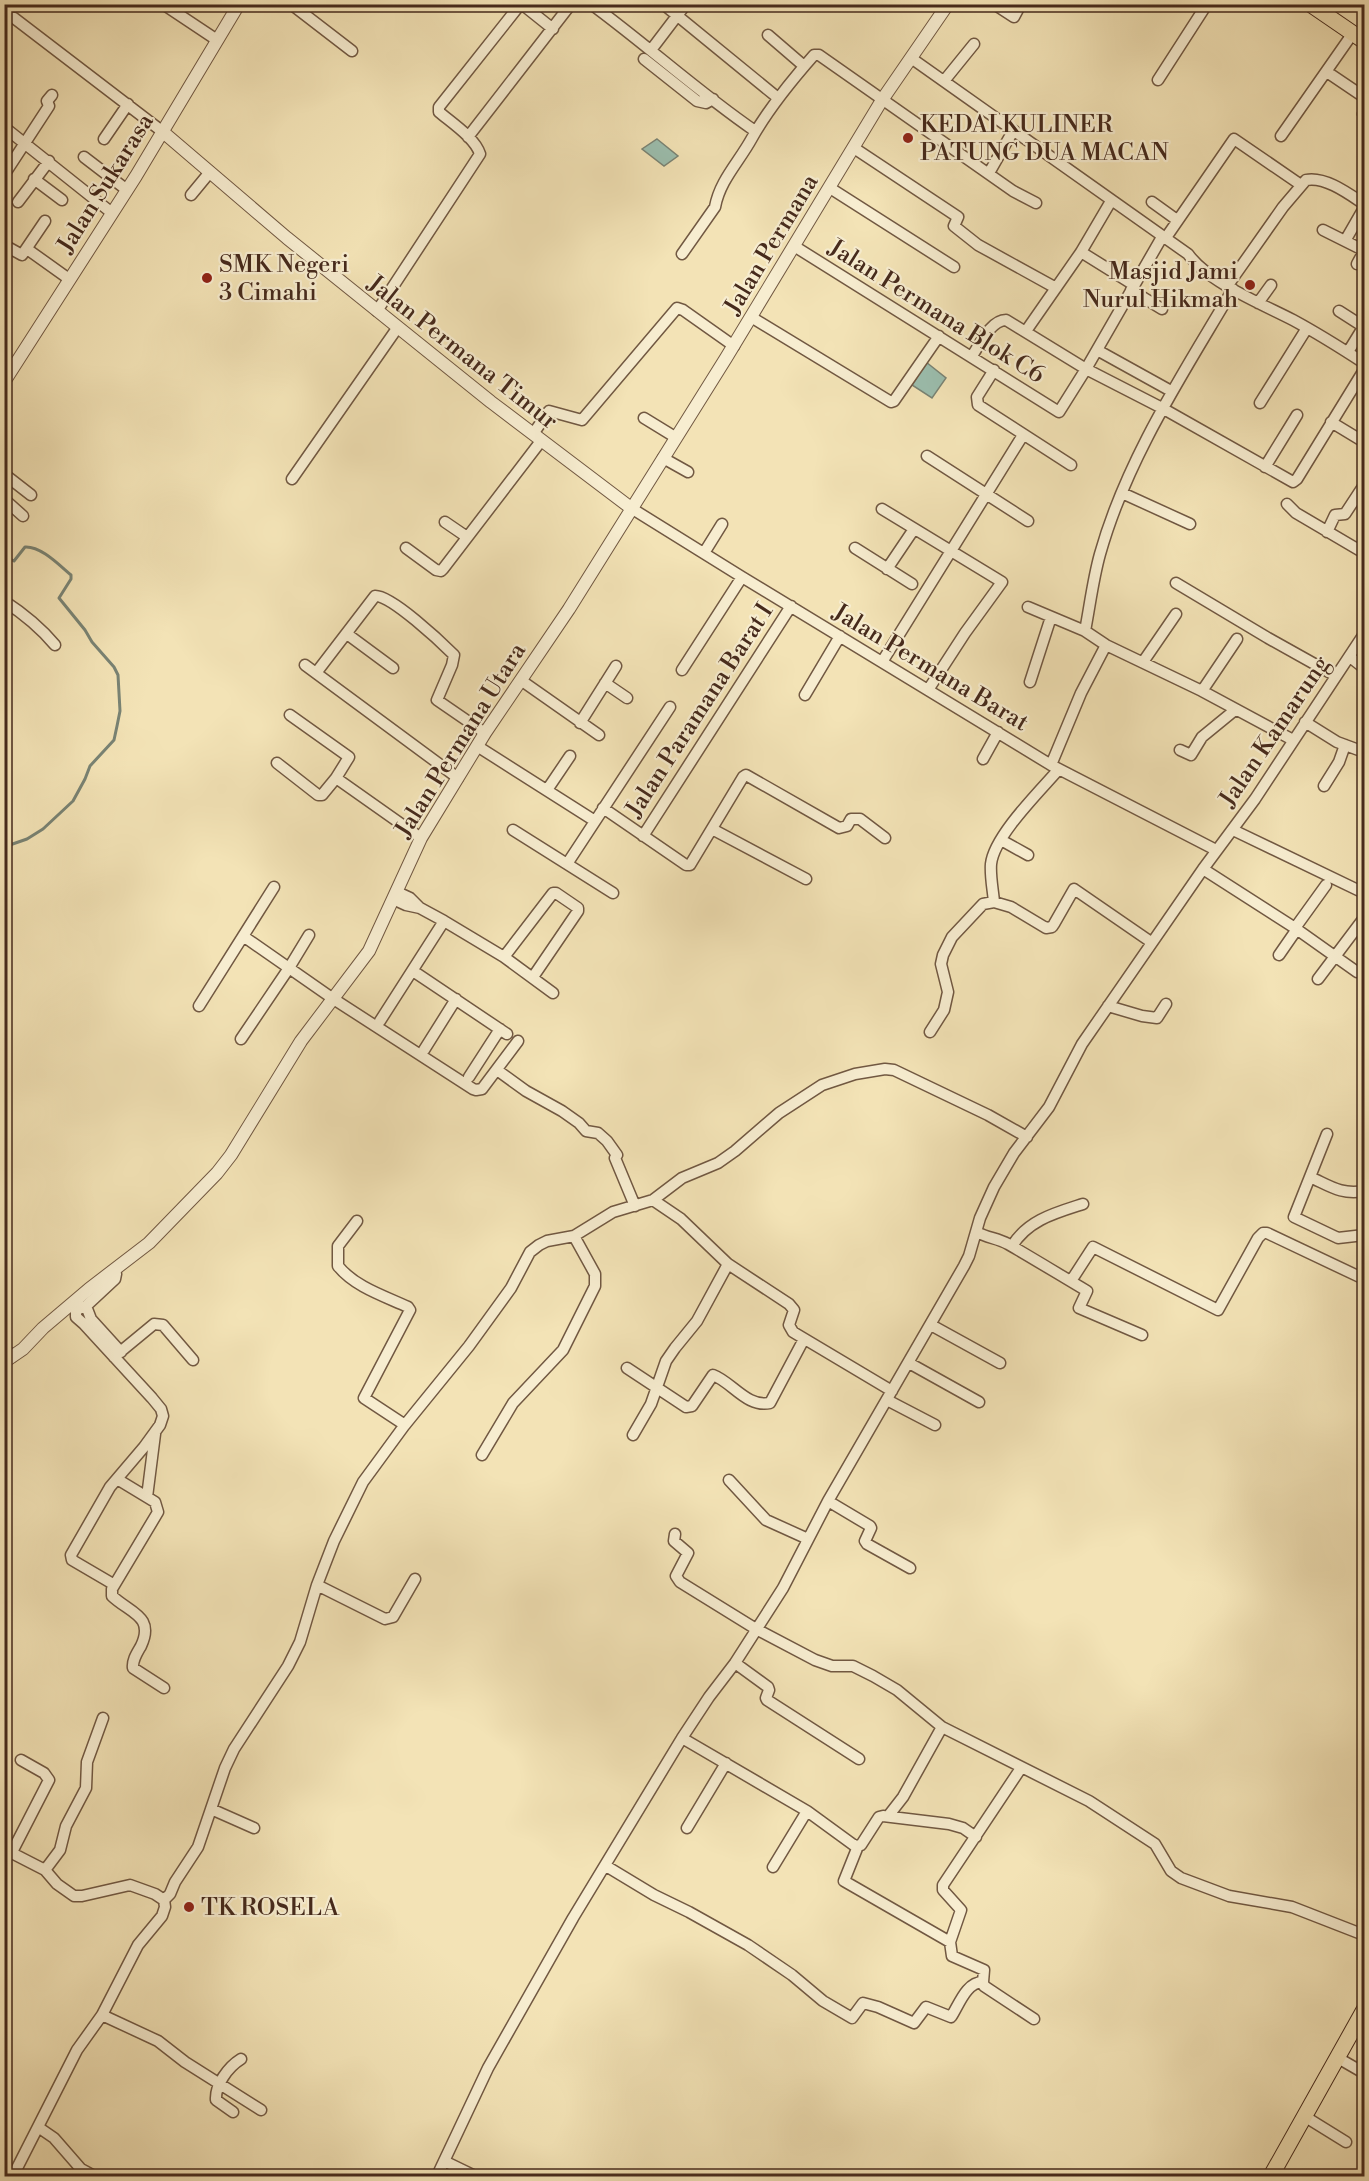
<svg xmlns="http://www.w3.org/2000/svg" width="1369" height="2181" font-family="'Libre Bodoni',serif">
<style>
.water{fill:#9bbeae;stroke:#798374;stroke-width:1.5}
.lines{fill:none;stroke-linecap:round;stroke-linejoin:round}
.stream{stroke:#798374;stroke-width:3}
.minor-casing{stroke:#715842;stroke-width:13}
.tertiary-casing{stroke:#715842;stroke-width:14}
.primary-casing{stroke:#462a1c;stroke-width:17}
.minor{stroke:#f7edd0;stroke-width:10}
.tertiary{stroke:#f7edd0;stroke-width:12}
.primary{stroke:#f3e3b6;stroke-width:15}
.poi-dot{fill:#8f2418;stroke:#f7edd0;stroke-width:2}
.labels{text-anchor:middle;stroke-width:4.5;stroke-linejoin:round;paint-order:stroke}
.poi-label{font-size:24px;fill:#462a1c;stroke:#f7edd0;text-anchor:start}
.street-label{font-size:24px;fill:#462a1c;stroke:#f7edd0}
</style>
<rect width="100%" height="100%" fill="#f3e3b6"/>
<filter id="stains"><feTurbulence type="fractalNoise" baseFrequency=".00333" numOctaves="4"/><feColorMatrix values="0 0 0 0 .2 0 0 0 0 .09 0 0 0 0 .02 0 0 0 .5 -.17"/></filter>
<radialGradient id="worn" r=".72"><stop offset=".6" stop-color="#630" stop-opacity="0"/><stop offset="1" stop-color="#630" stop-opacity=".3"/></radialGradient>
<!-- water -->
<path class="water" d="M657,139L678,156L664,166L642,149Z
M926,362L946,378L932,398L912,385Z"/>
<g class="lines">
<!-- stream -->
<path class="stream" d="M4,556L14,561L25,547C41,546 59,565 71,575V579L59,598L85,630L92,642L114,667L118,675L120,711L117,726L114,740L90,766L85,779L73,801L43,829L27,839L4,847"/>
<!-- minor casing -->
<g class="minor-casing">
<path id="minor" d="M163,4L217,40
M291,4L352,51
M591,4C647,45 698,92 755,131
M663,4L778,98
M994,4L1014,17L1021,4
M4,20L8,17L14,18L163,132
M768,35L804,66
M651,50L686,4
M911,58L1188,254C1208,282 1262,304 1293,320C1317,333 1341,348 1364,363
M644,59L697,101L706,103L713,99
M1327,72L1364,97
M1158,80L1207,4
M944,81L974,44
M1363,114L1364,112
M4,127L112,213
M1281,136L1353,33
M468,137L571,4
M104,139L128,104
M854,148L958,217L954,226L978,245L1056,288
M84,157L127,190
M989,173L1013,131
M4,175L49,106L47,101L52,95
M34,179L62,200
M830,188L954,267
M191,195L210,172
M18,202L49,161
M1152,202L1177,220
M1323,230L1345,241
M1165,239L1234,139L1301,185
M4,245L22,255L45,221
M794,246L1059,412L1086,369L1162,237
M27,249L69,279
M1081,252L1134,285
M682,254L715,207C720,180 739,162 752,138C769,108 791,81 814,55H819L1013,191L1036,203
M1357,264L1363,253V250L1345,241L1364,208
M1228,285L1283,207L1306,180C1325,176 1349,194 1364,204
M1131,290L1162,309
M1258,303L1271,285
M377,311L480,154C475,138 452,123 439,112V107L519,6L523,5L553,29
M1339,311L1364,327
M751,317L891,402L894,401L939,336
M1026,331L1081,252L1111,201
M1097,350L1171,391
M1348,352L1364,326
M972,356C980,344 991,320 1006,320L1086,369L1162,408L1293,482L1297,479L1364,370
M994,370L977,397L978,405L1071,465
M1260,403L1307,328
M644,418L675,437
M1331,422L1364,442
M533,434L549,411L582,420L677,308L683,310L734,346
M927,456L1028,521
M663,458L688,472
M1265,467L1297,415
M4,474L31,495
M292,479L398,327
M1122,493L1190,524
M4,499L23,516
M1287,504L1296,513L1364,553
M631,508L742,577L1051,765L1216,850
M882,509L1002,582L965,633L928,690
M445,522L467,537
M1327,532L1335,515L1345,514L1364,485
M406,548L436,570L441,571L443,569L541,441
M855,548L912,584
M704,553L722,524
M887,569L914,529
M1176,583L1268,638L1336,676
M4,601C24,614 40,627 55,645
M1028,607L1085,631L1106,645L1202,691L1293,740
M1085,631C1090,605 1093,579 1100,554C1127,458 1183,374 1233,289
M347,634L393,668
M1350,657L1364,668
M882,662L1023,435
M1143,662L1176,614
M305,665L458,778
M682,670L742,577
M316,673L375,596C391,595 441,642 454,655L452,665L437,700L485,733
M522,681L599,735
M1030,682L1051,617
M605,683L627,698
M1202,691L1237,639
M805,695L840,636
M1305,722L1337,742L1364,752
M580,723L616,666
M477,746L595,821
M1180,750L1191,755L1202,737L1235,710
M983,759L998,732
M277,763L318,795H322L336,778L349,757L290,715
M1051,765L1081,693L1106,645
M336,778L421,838
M1324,786L1339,762L1345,745
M547,790L570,756
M603,808L686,865H690L743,777L746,775L839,828L847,826L851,819H860L885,838
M712,829L806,879
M513,830L613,893
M1233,830L1364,893
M643,836L791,606
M1001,840L1028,855
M567,864L670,707
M1203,869L1295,928L1357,972L1364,971
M397,892L410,898L420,908
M393,899L406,905L420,908L444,921L504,957L553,993
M994,902C993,890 990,876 991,864C994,836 1040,791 1059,769
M1295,928L1326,885
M243,936L332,998L473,1089L476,1090L482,1089L518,1041
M1279,955L1297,929
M504,957L553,893H556L578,908V911L533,977
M413,971L507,1034
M1318,979L1364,918
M199,1006L274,887
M1108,1006L1142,1016L1157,1018L1166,1004
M380,1021L444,921
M930,1032L944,1010L948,992L941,964L943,955L952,937L983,904L994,902L1011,907L1046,928L1052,927L1054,924L1074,889L1151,942
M241,1039L289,968L309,935
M424,1050L456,999
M497,1070L526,1091L562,1111L579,1123L586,1131L598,1133L607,1141L617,1155L615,1158L635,1206
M469,1077L500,1029
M1327,1134L1294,1217L1338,1238L1364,1235
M1310,1177C1330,1186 1341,1195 1364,1191
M653,1200L681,1219L728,1264L789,1304L794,1310L789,1325L793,1332L892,1391
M357,1221L338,1246V1266C355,1287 384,1296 408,1307L410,1310L364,1398L405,1425
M977,1232C987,1238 997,1238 1008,1244C1034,1259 1060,1275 1087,1291L1079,1308L1142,1335
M1012,1246C1028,1220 1055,1213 1083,1204
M1071,1281L1093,1247L1218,1310L1258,1238L1263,1233H1267L1364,1279
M86,1306L91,1319L121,1352
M931,1325L1000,1363
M4,1347L12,1357
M114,1357L154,1324L163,1325L193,1360
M909,1363L979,1402
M627,1368L686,1407L692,1406L713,1375C732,1382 747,1408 770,1403L804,1339
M887,1400L935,1425
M633,1435L651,1404L666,1361L675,1348L697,1321L728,1264
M482,1455L513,1403L563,1350L595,1286V1274L574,1236
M117,1479L155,1502L158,1512L112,1589V1596C130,1613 155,1616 141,1646C137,1653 132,1660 133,1668L164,1688
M729,1480L766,1520L808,1539
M147,1497L155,1434
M828,1501L870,1526L871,1528L865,1541L867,1544L910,1568
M675,1534L674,1541L688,1553L676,1576L680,1582L756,1629L815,1660L832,1666H853L873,1676L897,1690L942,1727L1089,1801L1155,1844L1171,1871L1181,1878L1229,1896L1292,1907L1364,1935
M113,1584L72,1560L71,1555L110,1487L144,1447L160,1425L163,1416L161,1409L152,1398L84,1324L76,1317V1310L86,1306L115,1279L116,1274L114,1271
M317,1585L385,1619L393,1617L415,1579
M735,1663L768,1687L769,1690L766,1698L767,1700L859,1759
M682,1738L807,1811L855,1846L861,1845L879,1817L883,1816L949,1824L963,1828L976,1837
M1021,1768L943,1885V1890L961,1910L950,1942L952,1956L984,1970L983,1982L984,1986L1034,2019
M211,1809L254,1828
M889,1815L903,1797L942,1727
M687,1828L726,1763
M858,1846L844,1881L950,1942
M4,1849L45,1870L57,1884L74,1896H82L130,1885L155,1894L164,1900L165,1907L162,1916L138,1945L102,2015L77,2050L13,2176
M12,1852L49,1780L44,1773L21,1760
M606,1866L654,1895L689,1912L748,1945L792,1975L823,2001L852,2018L863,2003L878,2007L914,2023L926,2007L951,2017C959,2005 966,1982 983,1982
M773,1867L807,1811
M45,1870L60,1850L66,1826L86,1788L87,1762L103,1718
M164,1900L170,1894L175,1882L198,1847L225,1768L234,1749L288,1666L300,1642L317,1585L334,1541L363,1482L404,1426L469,1346L511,1288L530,1252L539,1245L547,1241L574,1236L613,1212L653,1200L682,1178L718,1163L735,1151L779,1113L822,1085L855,1074L885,1069L894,1070L988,1115L1027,1137
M102,2015L158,2041L185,2062L261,2110
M1338,2058L1364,2073
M233,2112L216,2100C215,2085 228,2067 241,2059
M1304,2116L1346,2142
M38,2127L54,2138L81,2169L94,2176
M444,2161L475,2176
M437,2176L488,2068L573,1918L682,1738L709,1697L735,1663L783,1588L828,1501L964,1266L969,1256L980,1218L994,1187L1014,1153L1049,1107L1082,1044L1203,869L1255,799L1364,634"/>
</g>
<!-- tertiary casing -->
<g class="tertiary-casing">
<path id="tertiary" d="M163,132L287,238L491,402L631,508
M4,382L136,176L239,4
M4,1362L23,1349L43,1328L89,1289L149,1243L217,1173L231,1155L301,1041L369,951L421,838L485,733L569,609L726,358L882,100L948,4"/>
</g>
<!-- primary casing -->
<g class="primary-casing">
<path id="primary" d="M1310,4L1364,41
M1271,2176L1364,2010"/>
</g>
<!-- minor -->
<use href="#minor" class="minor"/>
<!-- tertiary -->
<use href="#tertiary" class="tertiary"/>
<!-- primary -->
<use href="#primary" class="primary"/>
</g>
<!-- markers -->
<g class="poi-dot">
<circle cx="908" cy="138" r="6"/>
<circle cx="207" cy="278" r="6"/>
<circle cx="1250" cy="285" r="6"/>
<circle cx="189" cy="1907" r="6"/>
</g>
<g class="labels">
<!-- poi labels -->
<g class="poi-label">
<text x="920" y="132">KEDAI KULINER<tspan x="920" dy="28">PATUNG DUA MACAN</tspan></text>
<text x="219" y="272">SMK Negeri<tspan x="219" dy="28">3 Cimahi</tspan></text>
<text x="1238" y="279" text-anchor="end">Masjid Jami<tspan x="1238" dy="28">Nurul Hikmah</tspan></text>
<text x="201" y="1915">TK ROSELA</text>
</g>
<!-- street labels -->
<g class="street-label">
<text transform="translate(105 183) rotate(-58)" y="8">Jalan Sukarasa</text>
<text transform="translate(771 244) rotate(-59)" y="8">Jalan Permana</text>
<text transform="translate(937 311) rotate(32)" y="8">Jalan Permana Blok C6</text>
<text transform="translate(463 352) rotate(38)" y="8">Jalan Permana Timur</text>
<text transform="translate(931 667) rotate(31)" y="8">Jalan Permana Barat</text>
<text transform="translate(699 710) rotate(-57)" y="8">Jalan Paramana Barat I</text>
<text transform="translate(1274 731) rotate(-56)" y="8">Jalan Kamarung</text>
<text transform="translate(460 740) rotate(-58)" y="8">Jalan Permana Utara</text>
</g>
</g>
<!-- margin -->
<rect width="1369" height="2181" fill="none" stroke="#f3e3b6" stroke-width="24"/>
<rect x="6" y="6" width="1357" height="2169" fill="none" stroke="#462a1c" stroke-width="3"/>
<rect x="12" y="12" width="1345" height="2157" fill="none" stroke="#462a1c" stroke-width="1.5"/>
<rect width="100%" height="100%" filter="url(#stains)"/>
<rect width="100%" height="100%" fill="url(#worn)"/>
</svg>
